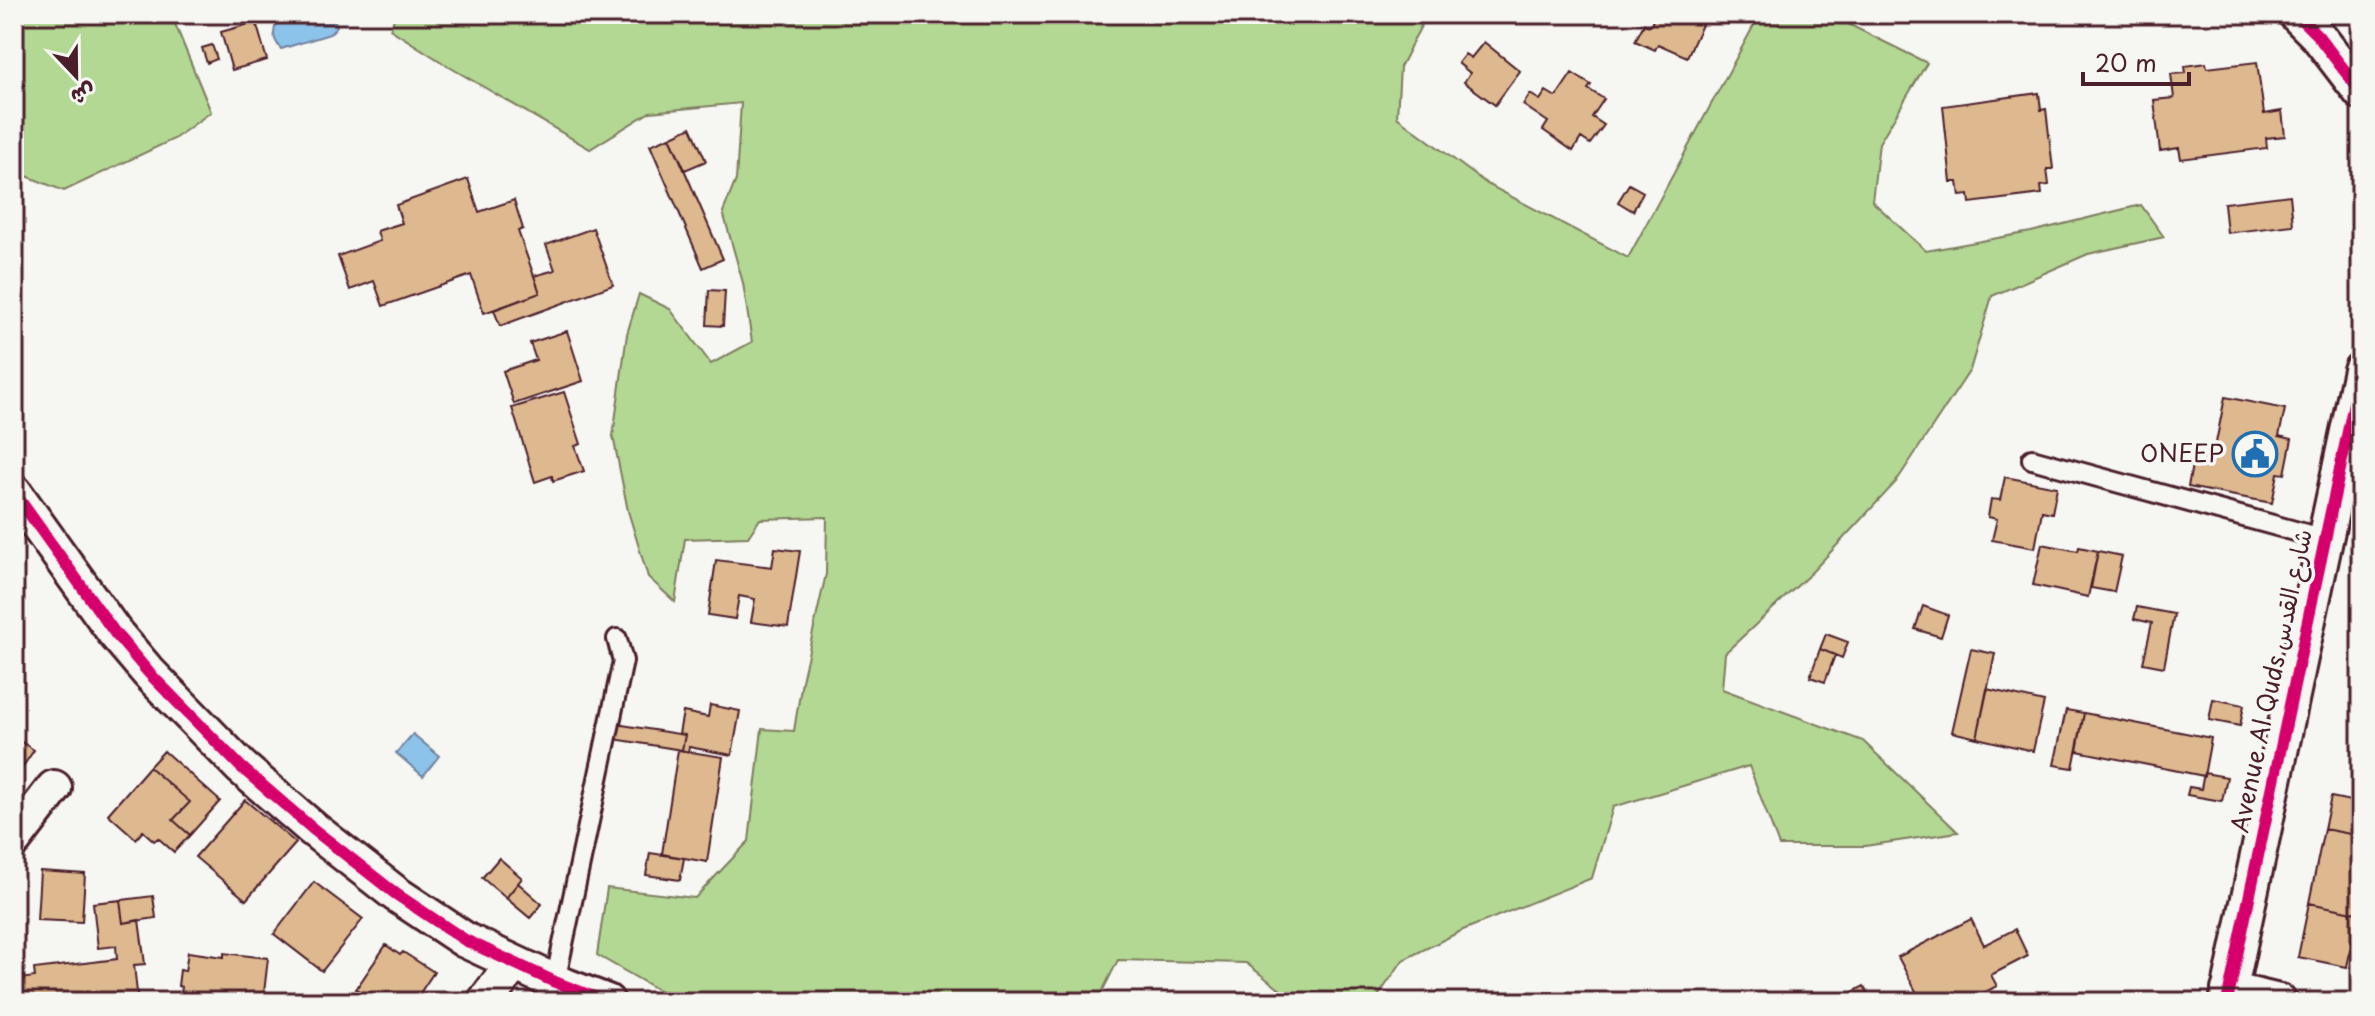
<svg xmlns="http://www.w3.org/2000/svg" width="2375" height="1016" font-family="'Playpen Sans','Playpen Sans Arabic',sans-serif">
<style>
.green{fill:#b3d893;stroke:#7e7c5f;stroke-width:2}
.water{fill:#8cc3ea;stroke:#72819e;stroke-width:2}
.building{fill:#deb88f;stroke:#4a1f2b;stroke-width:2}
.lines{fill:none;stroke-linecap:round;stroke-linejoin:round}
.lane-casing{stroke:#4a1f2b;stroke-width:24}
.street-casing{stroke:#4a1f2b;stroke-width:40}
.lane{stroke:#f6f6f2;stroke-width:18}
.street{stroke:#f6f6f2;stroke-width:34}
.cycleway-casing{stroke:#f6f6f2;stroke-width:17}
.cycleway{stroke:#d6006c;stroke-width:12}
.labels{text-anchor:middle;stroke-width:7;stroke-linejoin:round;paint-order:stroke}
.poi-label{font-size:24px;fill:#4a1f2b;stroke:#f6f6f2;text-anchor:end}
.street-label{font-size:24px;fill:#4a1f2b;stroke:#f6f6f2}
</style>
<rect width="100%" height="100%" fill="#f6f6f2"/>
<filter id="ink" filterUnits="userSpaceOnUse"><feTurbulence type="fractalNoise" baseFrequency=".0125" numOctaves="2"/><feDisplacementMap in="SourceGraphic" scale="16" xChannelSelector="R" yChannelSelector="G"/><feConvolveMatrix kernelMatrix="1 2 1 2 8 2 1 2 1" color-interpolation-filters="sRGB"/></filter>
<g filter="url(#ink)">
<!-- green -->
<path class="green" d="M14,14H171L211,112L174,139L64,191L14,171Z
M396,14H1423L1426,16L1400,67L1397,117L1487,184L1628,258L1760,14H1828L1927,63L1879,143L1872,201L1926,251L2031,232L2141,205L2164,237L2088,254L1992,296L1970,370L1896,482L1810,574L1725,653L1722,689L1863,741L1958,832L1865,846H1779L1749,766L1613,807L1592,878L1463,930L1403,960L1374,1002H1296L1246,963L1118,960L1097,1002H712L658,990L597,955L607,888L695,898L749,841L762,729L794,731L802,681L826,574L827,517L760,519L748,537L685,539L675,602L648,577L628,511L613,436L627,334L639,294L670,309L711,364L752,342L743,283L723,212L736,180L741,103L650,112L590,149L451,68L390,29Z"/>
<!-- water -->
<path class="water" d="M309,14H332L337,26L330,34L281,49C274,40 272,35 276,24Z
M413,734L439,756L423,776L396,753Z"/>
<!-- building -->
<path class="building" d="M1656,14H1707L1687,57L1658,44L1655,50L1635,41L1644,24L1650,26Z
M256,22L267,60L232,70L221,32Z
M1484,42L1520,71L1495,105L1464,82L1470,73L1458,63L1465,54L1471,58Z
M212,45L217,59L207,63L202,48Z
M2257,62L2264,114L2282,111L2285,136L2266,138L2267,148L2181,159L2179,148L2160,151L2154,100L2174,98L2171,74L2186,73L2185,66L2206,63L2207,68Z
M1572,73L1591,85L1588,89L1604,99L1592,117L1604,125L1590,144L1581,138L1573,151L1543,130L1548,122L1523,105L1530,94L1540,100L1546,91L1556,97Z
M2039,93L2041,110L2046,109L2053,169H2047L2049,185L2041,186L2042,194L1970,203L1969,195L1960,196L1958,182H1951L1943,106Z
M691,127L706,161L685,170L670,137Z
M670,137L723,259L703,268L650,145Z
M468,179L479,212L514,200L523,229L518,231L540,293L484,313L471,275L383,306L374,281L350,290L338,256L380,241L377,231L402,223L396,205Z
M1629,184L1643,192L1633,211L1618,202Z
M2290,195L2293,225L2227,233L2224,203Z
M593,228L613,285L500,326L494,310L540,293L534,276L555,270L546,245Z
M709,290L725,291L723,326L707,325Z
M567,331L583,381L514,404L503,371L536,360L530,343Z
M564,392L581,444L575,446L584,471L553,481L552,476L535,482L512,408Z
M2225,397L2285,409L2279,436L2292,439L2285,474L2278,473L2272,503L2188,487L2194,454L2213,458Z
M2005,477L2057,487L2052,513L2042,511L2035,548L1992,540L1997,519L1988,517L1991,499L2000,500Z
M2042,544L2078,551L2079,547L2098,551L2088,597L2033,585Z
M775,548L800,551L788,627L751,622L755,599L739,596L735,619L708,615L716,560L772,567Z
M2098,551L2122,556L2114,592L2091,588Z
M1923,606L1948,615L1941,637L1915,629Z
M2137,607L2174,614L2164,667L2143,663L2152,623L2134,619Z
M1826,634L1848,642L1842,658L1820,649Z
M1820,649L1835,655L1825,682L1810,677Z
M1971,649L1995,654L1977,738L1952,732Z
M1987,689L2044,702L2033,751L1977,738Z
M2213,699L2244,705L2240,726L2209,720Z
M710,705L740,711L732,755L689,747L688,752L682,750L685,735L679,734L683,712L708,717Z
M2066,710L2084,713L2073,768L2054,765Z
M2084,713L2211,738L2204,776L2077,751Z
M616,724L685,735L682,750L614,739Z
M14,737L34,750L14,780Z
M678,750L723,757L707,862L662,854Z
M164,751L220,801L190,835L173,820L190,802L149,767Z
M149,767L190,802L173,820L190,835L174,852L158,838L154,841L143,831L136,839L108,814Z
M2204,773L2227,777L2222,801L2187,795L2189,787L2201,789Z
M2331,797L2361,803V836L2324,829Z
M245,800L296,843L246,900L195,857Z
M2324,829L2361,836V899L2358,913L2309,903Z
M650,853L684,858L680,880L646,875Z
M499,858L522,878L506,898L482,878Z
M40,871L85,874L82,922L37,920Z
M314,882L363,919L322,971L274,934Z
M518,883L542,904L530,918L506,898Z
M153,896L156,918L123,923L120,900L114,901Z
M120,900L123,923L139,920L145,964L134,965L138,1002H22L19,979L35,977L34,969L117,959L116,946L98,948L93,903Z
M2309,903L2358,913L2347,967L2298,957Z
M1971,919L1984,945L2015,929L2028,956L1991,975L1997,986L1966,1002H1910L1919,997L1898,957Z
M386,945L400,955L403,952L434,972L414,1002H375L356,989Z
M188,952L224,957V953L268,958L264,993L279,995L278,1002H180L182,987L178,986L180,970L185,971Z
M1864,986L1873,1002H1850L1847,995Z"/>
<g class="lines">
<!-- lane casing -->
<g class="lane-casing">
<path id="lane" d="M2032,459L2324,539
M555,982L623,661L617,639"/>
</g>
<!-- street casing -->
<g class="street-casing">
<path id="street" d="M2296,14L2318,36L2361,92
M14,492L115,633L149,673L241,767L313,829L396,894L465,940L555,982L607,1002
M14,840L54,788
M2229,990L2279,1002
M485,1002L514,963
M2227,1002L2361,370"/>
</g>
<!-- lane -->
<use href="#lane" class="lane"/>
<!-- street -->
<use href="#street" class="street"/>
<!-- cycleway casing -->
<g class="cycleway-casing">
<path id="cycleway" d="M2296,14L2318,36L2361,92
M14,492L115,633L149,673L241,767L313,829L396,894L465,940L555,982L607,1002
M2227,1002L2361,370"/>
</g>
<!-- cycleway -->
<use href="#cycleway" class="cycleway"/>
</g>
</g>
<!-- icons -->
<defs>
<g id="civic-ring" transform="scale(2.3)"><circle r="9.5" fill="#f6f6f2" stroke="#1f6fb2" stroke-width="1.5"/><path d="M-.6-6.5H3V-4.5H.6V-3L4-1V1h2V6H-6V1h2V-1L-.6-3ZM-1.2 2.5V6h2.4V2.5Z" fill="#1f6fb2"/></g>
</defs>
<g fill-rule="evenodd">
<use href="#civic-ring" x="2255" y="454"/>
</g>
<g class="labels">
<!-- poi labels -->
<g class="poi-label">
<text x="2224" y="462">ONEEP</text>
</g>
<!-- street labels -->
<g class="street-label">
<text transform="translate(2272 681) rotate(-78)" y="8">Avenue Al Quds شارع القدس</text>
</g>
</g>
<!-- margin -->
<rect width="2375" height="1016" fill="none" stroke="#f6f6f2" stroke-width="48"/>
<rect x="24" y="24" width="2327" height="968" fill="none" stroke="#4a1f2b" stroke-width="3" filter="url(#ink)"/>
<!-- north arrow -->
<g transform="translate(76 76) rotate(158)" stroke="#f6f6f2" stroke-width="6" paint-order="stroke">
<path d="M0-6L14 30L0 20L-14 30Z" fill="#4a1f2b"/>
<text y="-12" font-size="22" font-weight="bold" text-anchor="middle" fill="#4a1f2b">ش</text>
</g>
<!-- scale -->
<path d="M2083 72v12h106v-12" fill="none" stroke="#4a1f2b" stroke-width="4"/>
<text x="2095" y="72" font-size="24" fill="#4a1f2b" stroke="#f6f6f2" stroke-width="6" paint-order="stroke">20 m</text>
</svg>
